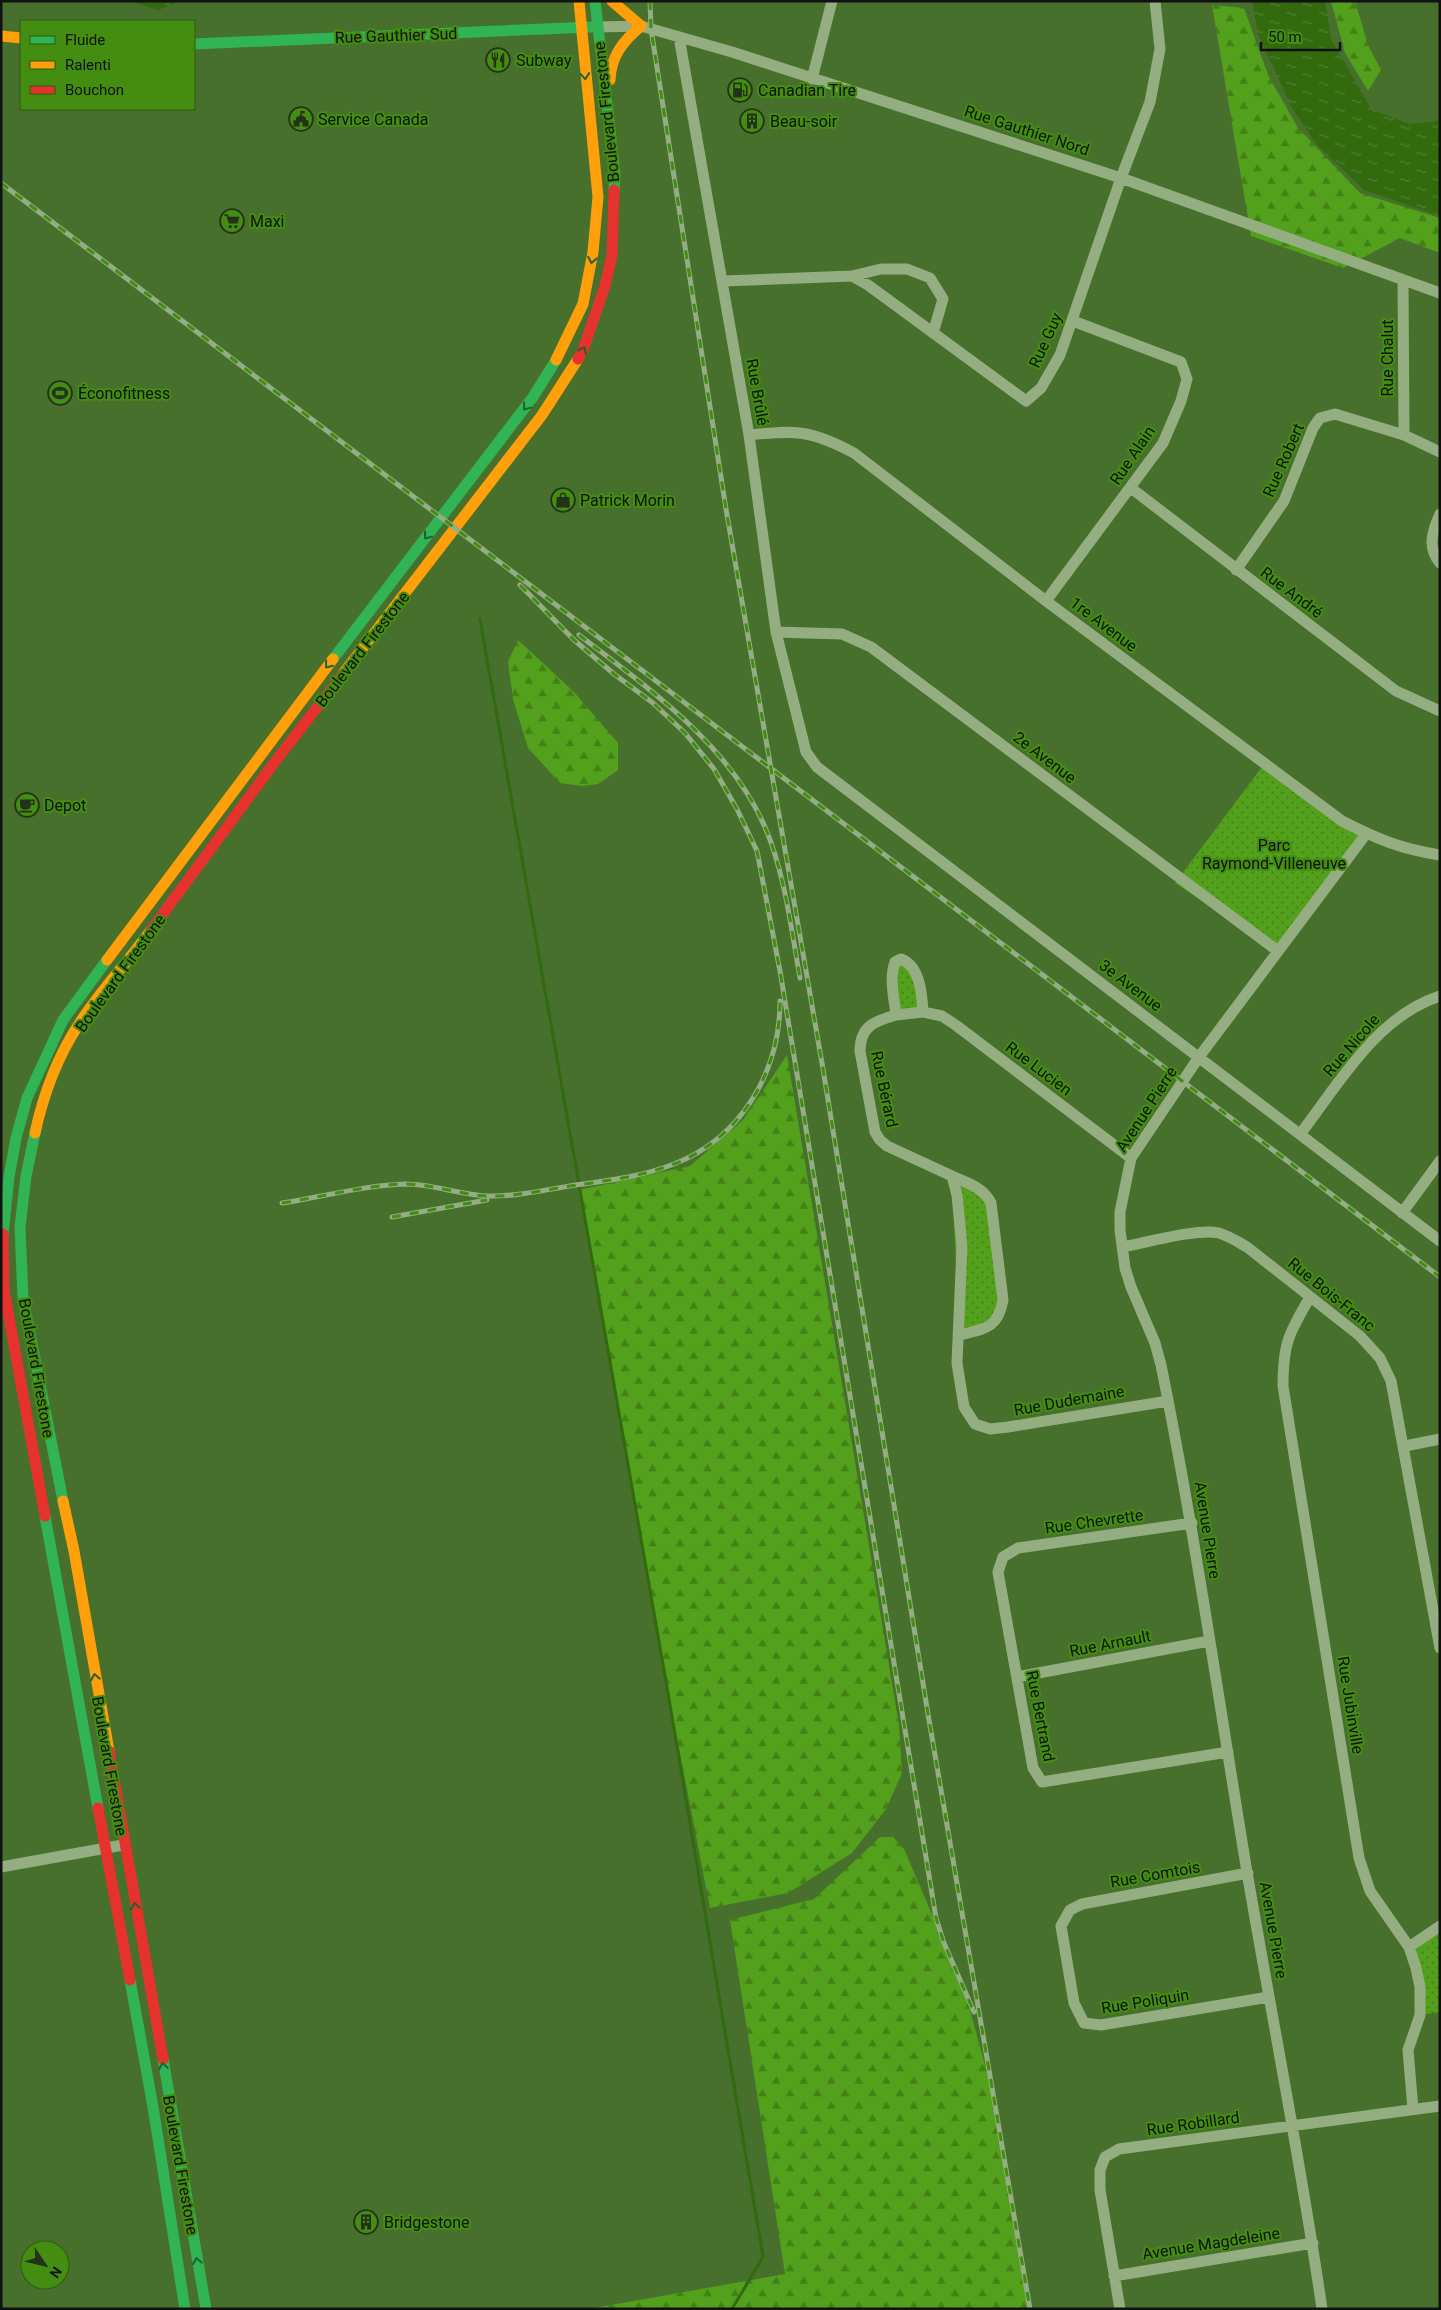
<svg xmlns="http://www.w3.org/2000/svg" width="1441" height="2310" font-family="Roboto,sans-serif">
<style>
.grass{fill:url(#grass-dots)}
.forest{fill:url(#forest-firs)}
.water{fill:url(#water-ripples)}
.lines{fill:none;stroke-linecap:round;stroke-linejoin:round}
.stream{stroke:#326a0d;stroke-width:3}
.street{stroke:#94ae81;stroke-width:11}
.fast{stroke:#30b455;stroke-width:11}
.slow{stroke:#ff9f0a;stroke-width:11}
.jam{stroke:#e5322d;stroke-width:11}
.rail-casing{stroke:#94ad84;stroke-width:5}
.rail{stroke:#438d10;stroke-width:3;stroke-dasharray:9;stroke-linecap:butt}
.oneway{stroke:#206233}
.labels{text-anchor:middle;stroke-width:4;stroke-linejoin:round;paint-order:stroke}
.street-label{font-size:16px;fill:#111;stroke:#438d10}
.poi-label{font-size:16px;fill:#111;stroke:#438d10;text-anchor:start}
.park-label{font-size:16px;fill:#111;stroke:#438d10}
</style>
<defs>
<pattern id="grass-dots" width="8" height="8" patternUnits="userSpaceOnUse" patternTransform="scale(1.25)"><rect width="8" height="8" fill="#52a01b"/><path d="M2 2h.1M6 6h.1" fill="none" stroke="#438117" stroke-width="1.8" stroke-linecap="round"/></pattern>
<pattern id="forest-firs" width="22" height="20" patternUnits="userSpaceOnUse" patternTransform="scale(1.25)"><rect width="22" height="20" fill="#52a01b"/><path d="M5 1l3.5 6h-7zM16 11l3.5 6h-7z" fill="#438117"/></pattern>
<pattern id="water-ripples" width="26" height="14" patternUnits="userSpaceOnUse" patternTransform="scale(1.25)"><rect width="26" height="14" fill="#326a0d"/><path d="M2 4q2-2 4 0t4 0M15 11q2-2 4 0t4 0" fill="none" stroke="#547e38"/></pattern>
</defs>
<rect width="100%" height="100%" fill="#48702d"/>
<!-- grass -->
<path class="grass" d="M1265,763L1366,834L1278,951L1175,883Z
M895,962H909L923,1012L896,1015Z
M952,1176L987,1194L1003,1300L996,1321L959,1335Z
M1440,1926V2012L1420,2015L1409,1947Z"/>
<!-- forest -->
<path class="forest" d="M1331,1H1355L1368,45L1381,70L1368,91L1345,53Z
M1212,5L1244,8L1268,75L1298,128L1360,193L1440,218V253L1400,238L1343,268L1251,236Z
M518,640L574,692L618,743V770L598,784L582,786L560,783L528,748L513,699L508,662Z
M787,1055L899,1725L902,1773L886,1809L852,1853L788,1893L710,1908L663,1666L579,1190L690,1166L743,1120Z
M880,1837H893L904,1849L964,1989L994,2097L1028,2309H589L785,2274L730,1920L814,1899Z"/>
<!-- water -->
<path class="water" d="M129,1H182L158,10Z
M1252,1H1325L1331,39L1371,109L1410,124L1440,121V216L1364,190L1317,145L1292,108L1258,34Z"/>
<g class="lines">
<!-- stream -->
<path class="stream" d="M480,619L668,1693L763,2257L732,2309"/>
<!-- street -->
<path class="street" d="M597,27L641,26L732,52L1121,178L1440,293
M679,37L749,435L776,632L806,752L817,767L1440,1241
M812,79L832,1
M852,276L881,269H907L930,278L943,299L933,333
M1403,280L1404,435
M723,281L852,276L868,285L1026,401L1041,388L1060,355L1121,178L1150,102L1160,49L1155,1
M749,435C796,430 811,430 854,453L1046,601L1342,821C1377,839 1401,849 1440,855
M1131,488L1396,691L1440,711
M1440,514C1432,532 1427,547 1440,563
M1236,570L1284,501L1313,428L1320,418L1335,414L1404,435L1440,452
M1046,601L1163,443L1181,401L1187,379L1181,362L1073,321
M776,632L842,634L871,647L1278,951
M923,1012L896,1015C894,998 889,978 895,962L901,959C920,966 922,994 923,1012L942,1016L957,1026L1131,1158
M896,1015C875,1021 860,1026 860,1051L875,1132L880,1140L887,1146L952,1176L957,1195L962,1247L957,1363L964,1407L975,1424L990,1429L1008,1427L1168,1401
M1301,1133C1340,1082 1376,1017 1440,996
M952,1176C967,1183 983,1187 991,1203L1003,1300C998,1329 984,1329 959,1335
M1402,1213L1440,1161
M1122,1247C1145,1243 1198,1228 1219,1233C1229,1236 1238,1242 1247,1247L1360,1336L1380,1358L1391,1381L1440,1648
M1310,1297C1289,1333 1283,1343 1283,1386L1359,1858L1370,1891L1409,1947L1416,1968L1420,1987V2015L1408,2050L1413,2109
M1405,1446L1440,1439
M1192,1523L1018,1548L1003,1557L998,1572L1033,1768L1042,1782L1228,1752
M1017,1677L1209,1641
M1,1867L123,1845
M1248,1873L1082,1904L1070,1910L1061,1926L1074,2003L1084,2023L1101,2025L1269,1997
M1409,1947L1440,1926
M1114,2276L1313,2243
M1120,2309L1100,2190V2170L1105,2157L1119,2149L1440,2106
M1322,2309C1301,2163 1272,2018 1247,1872C1219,1703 1195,1533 1161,1365L1155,1343L1131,1287L1125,1268L1120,1230V1212L1131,1158L1199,1057L1366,834"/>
<!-- fast -->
<path class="fast" d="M595,1L615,174L614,190
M194,44L591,27
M333,659L533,397L556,360
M35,1133L26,1176L20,1227L23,1298L63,1501
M3,1234L9,1177L16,1138L27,1098L63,1020L107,960
M45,1516L98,1808
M130,1980L153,2107L185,2309
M163,2059L206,2309"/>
<!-- slow -->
<path class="slow" d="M1,36L21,38
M610,80C611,56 623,41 641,26L612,1
M556,360L583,304L593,252L598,197L579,1
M342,675L542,415L578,359
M107,960L333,659
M35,1133C43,1096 58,1056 79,1024C100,991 128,962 151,930
M63,1501L74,1551L109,1751"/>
<!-- jam -->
<path class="jam" d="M578,359L583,350L605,286L612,255L614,190
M151,930L274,763L342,675
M3,1234L4,1290L45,1516
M109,1751L163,2059
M98,1808L130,1980"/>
<!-- rail casing -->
<g class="rail-casing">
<path id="rail" d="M650,1L651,29L726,509L823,1069L929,1720L1030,2309
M1,183L1440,1277
M520,585L574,640L614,674L653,703L685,733L714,769L737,809L757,851L780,971L936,1918L944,1943L974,2012
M579,635C648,688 729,744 765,827C785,874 791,928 800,978
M282,1203C323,1197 365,1185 406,1184C433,1184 460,1195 488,1196C515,1197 543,1190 570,1186C604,1181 641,1177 674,1164C741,1138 780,1072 780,1001
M392,1217L487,1200"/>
</g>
<!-- rail -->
<use href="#rail" class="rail"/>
</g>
<!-- one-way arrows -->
<defs><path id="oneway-chevron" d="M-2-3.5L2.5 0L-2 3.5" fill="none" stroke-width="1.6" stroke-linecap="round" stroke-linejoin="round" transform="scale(1.25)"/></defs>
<g class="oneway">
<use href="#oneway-chevron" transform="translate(585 76) rotate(85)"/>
<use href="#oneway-chevron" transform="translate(592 260) rotate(101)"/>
<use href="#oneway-chevron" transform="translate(583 350) rotate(-65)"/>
<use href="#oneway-chevron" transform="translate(526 407) rotate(127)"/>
<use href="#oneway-chevron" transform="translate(427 536) rotate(127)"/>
<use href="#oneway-chevron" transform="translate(328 665) rotate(128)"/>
<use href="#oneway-chevron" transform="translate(95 1677) rotate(-100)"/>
<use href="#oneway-chevron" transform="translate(135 1906) rotate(-100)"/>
<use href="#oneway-chevron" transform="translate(163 2066) rotate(-100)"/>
<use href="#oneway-chevron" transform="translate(197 2261) rotate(-100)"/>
</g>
<!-- icons -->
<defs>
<g id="restaurant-ring" transform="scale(1.25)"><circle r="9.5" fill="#438d10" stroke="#24321b" stroke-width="1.5"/><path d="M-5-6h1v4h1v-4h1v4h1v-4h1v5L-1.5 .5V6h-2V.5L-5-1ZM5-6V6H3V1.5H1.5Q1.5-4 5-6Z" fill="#24321b"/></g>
<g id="fuel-ring" transform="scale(1.25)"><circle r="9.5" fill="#438d10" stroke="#24321b" stroke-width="1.5"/><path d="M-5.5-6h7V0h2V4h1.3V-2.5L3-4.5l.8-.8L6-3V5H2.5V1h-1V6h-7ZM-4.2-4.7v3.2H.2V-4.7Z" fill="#24321b"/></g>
<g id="civic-ring" transform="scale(1.25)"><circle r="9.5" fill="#438d10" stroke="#24321b" stroke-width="1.5"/><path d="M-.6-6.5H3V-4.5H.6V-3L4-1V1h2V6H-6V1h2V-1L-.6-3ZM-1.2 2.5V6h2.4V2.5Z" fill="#24321b"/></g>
<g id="building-ring" transform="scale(1.25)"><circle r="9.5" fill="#438d10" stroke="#24321b" stroke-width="1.5"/><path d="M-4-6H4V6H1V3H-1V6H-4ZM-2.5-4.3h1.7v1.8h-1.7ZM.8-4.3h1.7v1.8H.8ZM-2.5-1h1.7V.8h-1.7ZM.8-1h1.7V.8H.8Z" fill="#24321b"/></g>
<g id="supermarket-ring" transform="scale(1.25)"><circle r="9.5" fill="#438d10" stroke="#24321b" stroke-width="1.5"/><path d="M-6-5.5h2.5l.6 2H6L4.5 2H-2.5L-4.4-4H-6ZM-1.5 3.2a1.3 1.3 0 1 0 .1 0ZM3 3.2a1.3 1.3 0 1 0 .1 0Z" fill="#24321b"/></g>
<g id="stadium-ring" transform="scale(1.25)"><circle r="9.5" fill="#438d10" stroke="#24321b" stroke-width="1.5"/><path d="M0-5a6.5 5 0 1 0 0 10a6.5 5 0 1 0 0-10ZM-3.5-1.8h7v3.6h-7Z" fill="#24321b"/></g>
<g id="shop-ring" transform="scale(1.25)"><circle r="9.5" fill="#438d10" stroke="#24321b" stroke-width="1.5"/><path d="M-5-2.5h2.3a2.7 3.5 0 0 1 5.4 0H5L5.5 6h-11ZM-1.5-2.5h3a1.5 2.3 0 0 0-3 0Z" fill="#24321b"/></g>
<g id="cafe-ring" transform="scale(1.25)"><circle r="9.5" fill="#438d10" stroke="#24321b" stroke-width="1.5"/><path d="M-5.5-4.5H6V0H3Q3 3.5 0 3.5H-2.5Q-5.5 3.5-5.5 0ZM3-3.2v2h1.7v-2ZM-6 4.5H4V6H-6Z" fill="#24321b"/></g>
</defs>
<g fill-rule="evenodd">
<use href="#restaurant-ring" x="498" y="60"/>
<use href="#fuel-ring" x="740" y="90"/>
<use href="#civic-ring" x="301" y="119"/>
<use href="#building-ring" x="752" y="121"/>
<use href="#supermarket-ring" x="232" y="221"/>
<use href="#stadium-ring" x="60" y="393"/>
<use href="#shop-ring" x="563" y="500"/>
<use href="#cafe-ring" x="27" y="805"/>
<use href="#building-ring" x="366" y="2222"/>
</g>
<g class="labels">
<!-- street labels -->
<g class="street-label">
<text transform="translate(396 35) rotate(-2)" y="6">Rue Gauthier Sud</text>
<text transform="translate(606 112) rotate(-96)" y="6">Boulevard Firestone</text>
<text transform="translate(1027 130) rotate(18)" y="6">Rue Gauthier Nord</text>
<text transform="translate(1045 340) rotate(-66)" y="6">Rue Guy</text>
<text transform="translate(1387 358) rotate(-90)" y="6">Rue Chalut</text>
<text transform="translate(758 392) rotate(80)" y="6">Rue Brûlé</text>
<text transform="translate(1132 455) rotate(-56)" y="6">Rue Alain</text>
<text transform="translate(1283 460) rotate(-66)" y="6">Rue Robert</text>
<text transform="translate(1292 592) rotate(37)" y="6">Rue André</text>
<text transform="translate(1104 624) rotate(37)" y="6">1re Avenue</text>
<text transform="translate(362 649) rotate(-52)" y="6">Boulevard Firestone</text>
<text transform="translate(1045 757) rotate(37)" y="6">2e Avenue</text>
<text transform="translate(120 973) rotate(-54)" y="6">Boulevard Firestone</text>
<text transform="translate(1131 985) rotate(37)" y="6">3e Avenue</text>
<text transform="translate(1351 1045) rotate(-49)" y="6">Rue Nicole</text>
<text transform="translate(1039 1068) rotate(37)" y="6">Rue Lucien</text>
<text transform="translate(885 1089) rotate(78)" y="6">Rue Bérard</text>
<text transform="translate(1146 1109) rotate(-57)" y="6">Avenue Pierre</text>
<text transform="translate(1332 1294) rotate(39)" y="6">Rue Bois-Franc</text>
<text transform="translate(37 1368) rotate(80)" y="6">Boulevard Firestone</text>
<text transform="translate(1069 1400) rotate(-10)" y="6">Rue Dudemaine</text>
<text transform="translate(1094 1521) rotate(-8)" y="6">Rue Chevrette</text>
<text transform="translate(1208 1530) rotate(81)" y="6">Avenue Pierre</text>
<text transform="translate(1110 1643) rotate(-11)" y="6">Rue Arnault</text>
<text transform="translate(1351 1705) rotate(81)" y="6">Rue Jubinville</text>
<text transform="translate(1041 1716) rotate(79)" y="6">Rue Bertrand</text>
<text transform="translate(110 1766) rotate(80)" y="6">Boulevard Firestone</text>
<text transform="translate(1155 1874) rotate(-10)" y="6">Rue Comtois</text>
<text transform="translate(1274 1930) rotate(80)" y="6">Avenue Pierre</text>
<text transform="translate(1145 2001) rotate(-9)" y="6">Rue Poliquin</text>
<text transform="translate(1193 2123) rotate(-8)" y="6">Rue Robillard</text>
<text transform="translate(181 2165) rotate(80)" y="6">Boulevard Firestone</text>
<text transform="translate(1211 2243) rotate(-9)" y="6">Avenue Magdeleine</text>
</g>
<!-- poi labels -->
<g class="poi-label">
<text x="516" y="66">Subway</text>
<text x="758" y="96">Canadian Tire</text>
<text x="318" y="125">Service Canada</text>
<text x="770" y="127">Beau-soir</text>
<text x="250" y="227">Maxi</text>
<text x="78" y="399">Éconofitness</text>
<text x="580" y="506">Patrick Morin</text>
<text x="44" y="811">Depot</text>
<text x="384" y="2228">Bridgestone</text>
</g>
<!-- park labels -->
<g class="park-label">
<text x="1274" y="851">Parc<tspan x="1274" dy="18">Raymond-Villeneuve</tspan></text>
</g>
</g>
<!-- border -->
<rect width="1441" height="2310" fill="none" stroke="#111111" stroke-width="5"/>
<!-- legend -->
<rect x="20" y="20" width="175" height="90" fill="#438d10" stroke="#2f5b10"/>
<rect x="30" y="36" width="25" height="8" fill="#30b455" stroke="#2f5b10"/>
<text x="65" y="45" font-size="15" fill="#111111">Fluide</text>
<rect x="30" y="61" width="25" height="8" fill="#ff9f0a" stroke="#2f5b10"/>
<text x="65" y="70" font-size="15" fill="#111111">Ralenti</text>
<rect x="30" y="86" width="25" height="8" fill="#e5322d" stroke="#2f5b10"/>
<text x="65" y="95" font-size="15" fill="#111111">Bouchon</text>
<!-- north arrow -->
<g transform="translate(45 2265) rotate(125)"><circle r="24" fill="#438d10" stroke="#2f5b10"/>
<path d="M0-4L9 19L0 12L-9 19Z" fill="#24321b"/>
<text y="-8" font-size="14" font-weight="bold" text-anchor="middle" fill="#111111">N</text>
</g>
<!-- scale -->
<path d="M1261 42v8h79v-8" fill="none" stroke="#111111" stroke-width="2.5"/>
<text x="1268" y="42" font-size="15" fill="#111111" stroke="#438d10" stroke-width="4" paint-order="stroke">50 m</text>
</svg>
